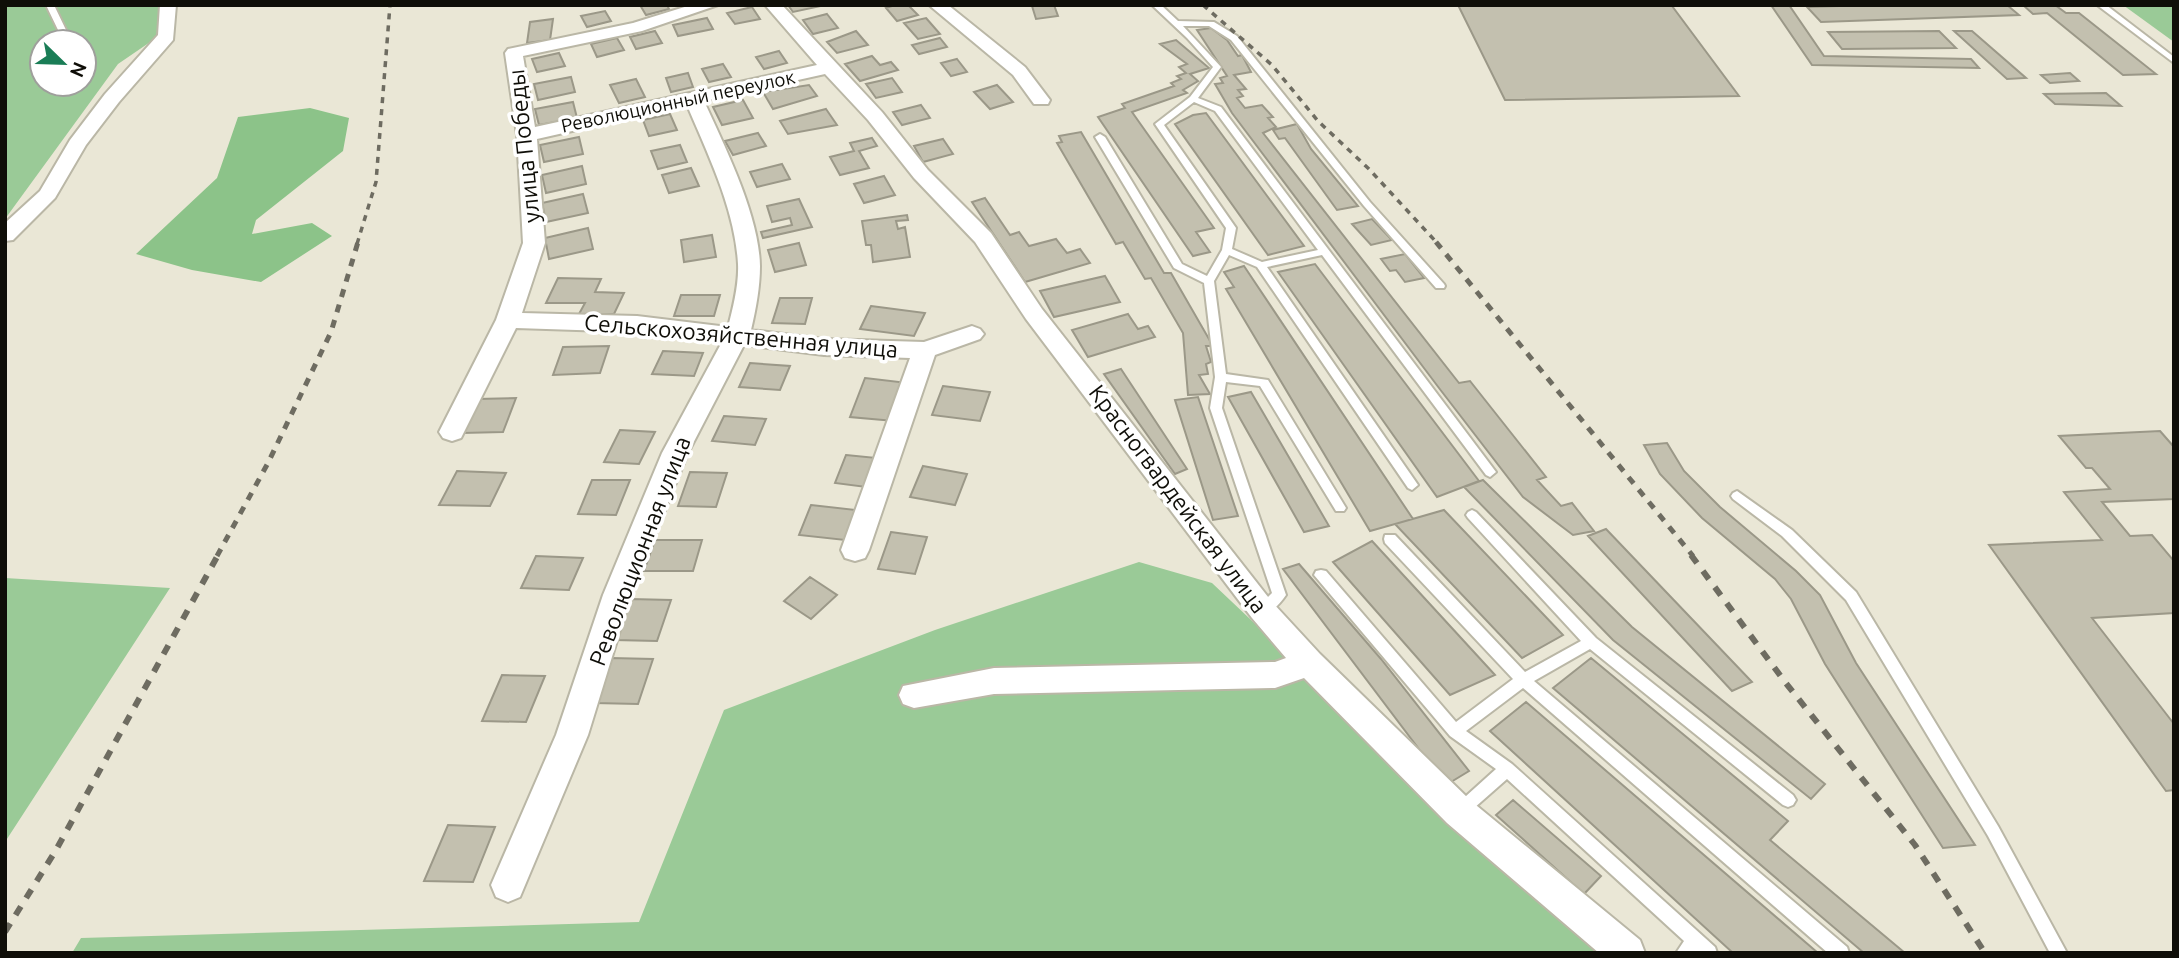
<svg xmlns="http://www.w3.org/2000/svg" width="2179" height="958" font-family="Ubuntu,sans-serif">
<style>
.green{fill:#9aca97;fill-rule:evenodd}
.forest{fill:#8cc389}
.building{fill:#c3c0af;stroke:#9b9888;stroke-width:2}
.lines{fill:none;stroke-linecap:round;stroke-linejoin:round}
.lane-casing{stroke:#bab7a6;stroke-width:4}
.street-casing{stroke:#bab7a6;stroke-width:4}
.lane{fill:#fff;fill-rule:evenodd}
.street{fill:#fff;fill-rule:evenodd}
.rail-far2{stroke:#6e6c61;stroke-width:3.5;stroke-dasharray:6 6;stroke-linecap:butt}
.rail-far1{stroke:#6e6c61;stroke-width:5;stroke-dasharray:8 8;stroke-linecap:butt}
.rail{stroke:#6e6c61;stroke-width:6;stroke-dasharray:10 10;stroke-linecap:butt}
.labels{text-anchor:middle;stroke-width:7;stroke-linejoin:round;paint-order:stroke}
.far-street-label{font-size:19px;fill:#0f0e08;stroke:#fff}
.street-label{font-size:23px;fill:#0f0e08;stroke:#fff}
</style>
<rect width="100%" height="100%" fill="#eae7d6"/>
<!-- green -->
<path class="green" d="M5,5H161L159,36L118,64L5,219ZM42,42H84V84H42Z
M2123,5H2174V42Z
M1139,562L1212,583L1604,953H72L81,938L639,922L724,710L935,630Z
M5,578L170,588L5,842Z"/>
<!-- forest -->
<path class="forest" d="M310,108L349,118L343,151L256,220L252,234L312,223L332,236L261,282L192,270L136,254L217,178L238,117Z"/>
<!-- building -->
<path class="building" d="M640,5H667L669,9L646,15Z
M788,5H820L821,6L793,12Z
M895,5H908L918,15L897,21L886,8Z
M1054,5L1058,16L1036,19L1032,6Z
M1458,5L1672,6L1739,96L1505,100Z
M1771,5H1789L1824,56L1971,59L1979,68L1812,65Z
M1871,5H2007L2019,15L1821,22L1807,7Z
M2023,5H2055L2066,13H2079L2156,74L2123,75L2047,13L2033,14Z
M752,7L760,19L735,24L727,13Z
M605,11L611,21L587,27L581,16Z
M827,14L838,28L813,34L803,20Z
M707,18L713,29L678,36L673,25Z
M926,18L940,34L918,39L904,23Z
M553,19L550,40L527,43L530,22Z
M1211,28L1227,40L1238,56L1242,55L1251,72L1234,75L1246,89L1238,90L1243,96L1237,98L1245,108L1262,105L1273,117L1268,118L1276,127L1263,133L1459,383L1470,381L1546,477L1537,480L1561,506L1572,503L1594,531L1573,535L1523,497L1439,388L1232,113L1215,84L1223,83L1220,78L1227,76L1197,30Z
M655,31L662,43L636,49L630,37Z
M856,31L868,45L837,53L827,42Z
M1939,31L1956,48L1842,49L1828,32Z
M1954,31H1972L2026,78L2007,79Z
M617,38L624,50L597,57L591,44Z
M940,38L947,47L919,54L912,45Z
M1176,40L1209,68L1190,74L1198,81L1183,90L1187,93L1132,112L1214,228L1196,232L1210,252L1193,256L1098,117L1125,108L1122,104L1174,86L1171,83L1181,79L1177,76L1186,73L1179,67L1187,64L1160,44Z
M779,51L787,63L764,69L756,57Z
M559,53L565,66L537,72L532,59Z
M872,56L880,65L891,62L898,70L860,81L845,64Z
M957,59L967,72L951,76L941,63Z
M723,64L731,77L709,82L702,69Z
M688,73L693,87L671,92L666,78Z
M2070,73L2079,81L2050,83L2041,75Z
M571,77L575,92L538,100L534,84Z
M892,78L902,92L876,98L866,84Z
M636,79L645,97L619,103L610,85Z
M809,85L817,96L773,109L763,92Z
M997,85L1013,102L990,109L974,92Z
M2106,93L2121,106L2055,104L2044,94Z
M743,100L753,118L722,125L713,107Z
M573,102L577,118L539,125L535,109Z
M921,105L930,118L902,125L893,112Z
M826,109L837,125L788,134L780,121Z
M1206,113L1304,246L1268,255L1175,124L1193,115Z
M670,114L677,130L649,136L643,120Z
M1297,124L1311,149L1358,206L1337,210L1285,138L1279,139L1273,130Z
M1081,132L1164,273H1171L1213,346H1206L1211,362L1206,364L1208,374L1199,375L1210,394L1188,395L1183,333L1151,278L1145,279L1123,242L1116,244L1057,143L1062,142L1059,136Z
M758,133L766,146L733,155L725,141Z
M579,137L583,154L544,162L540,145Z
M872,138L877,146L859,151L869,168L840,175L830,157L854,151L850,143Z
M943,139L953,154L923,162L914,146Z
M680,145L687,162L658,169L651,151Z
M782,164L790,179L757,187L750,172Z
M582,166L586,184L546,193L542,175Z
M691,168L699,186L669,193L662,175Z
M884,176L895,195L864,203L854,184Z
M583,194L588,213L546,222L542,203Z
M985,198L1010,235L1019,232L1029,246L1056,239L1067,253L1080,249L1090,263L1025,282L972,202Z
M799,199L812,227L763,238L761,232L792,225L790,218L772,222L767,206Z
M907,215L908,220L896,221L898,229L905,227L910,257L873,262L871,245H866L862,221Z
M1372,219L1392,240L1371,245L1352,224Z
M588,228L593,249L549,259L545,238Z
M712,235L716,257L684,262L681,240Z
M799,243L806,265L775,272L768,250Z
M1405,254L1424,278L1405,282L1396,270L1390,271L1381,259Z
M1315,264L1479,481L1437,497L1278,272Z
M1244,266L1413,519L1370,531L1226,289L1234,287L1224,272Z
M1105,276L1120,302L1054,317L1040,291Z
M558,278L601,279L595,292L624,293L614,314H579L585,303H546Z
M681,295H720L714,316H674Z
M780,298H812L805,324L772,323Z
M871,306L925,313L914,336L860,329Z
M1128,314L1138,329L1148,326L1155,337L1088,357L1072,330Z
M609,346L600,373L553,375L563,347Z
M663,351L703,353L694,376L652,374Z
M750,363L790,366L780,390L739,387Z
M1121,369L1187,469L1175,474L1104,374Z
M865,378L908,383L894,421L850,417Z
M943,386L990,392L980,421L932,415Z
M1251,392L1329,526L1304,532L1228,397Z
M1198,397L1238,516L1213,520L1175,400Z
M516,398L503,432L462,433L477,399Z
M724,416L766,419L755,445L712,441Z
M620,430L655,432L639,464L604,462Z
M2160,431L2174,447V499L2102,502L2130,536L2152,535L2174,561V613L2092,618L2174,724V790L2166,791L1989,545L2102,540L2064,492L2110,489L2092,468H2086L2059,436Z
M1667,443L1684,471L1720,507L1796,571L1820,595L1856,663L1975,845L1943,848L1825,664L1791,599L1775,579L1702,518L1660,474L1644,445Z
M846,455L877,458L866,487L835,483Z
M923,466L967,474L955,505L910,497Z
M457,471L506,473L490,506L439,505Z
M690,472L727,473L716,507L678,506Z
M592,480H630L616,515L578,514Z
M1483,480L1632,627L1825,784L1811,799L1613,640L1464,487Z
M811,505L856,510L845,540L799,535Z
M1444,510L1563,635L1522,658L1395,524Z
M1606,529L1752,682L1732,691L1588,536Z
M891,532L927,537L915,574L878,569Z
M655,540H702L693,571H644Z
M1372,541L1495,675L1450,695L1333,562Z
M536,556L583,558L569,590L521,588Z
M1299,564L1381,659L1469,771L1446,785L1283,569Z
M810,577L837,595L811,619L784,601Z
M630,599L671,600L657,641L615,640Z
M611,658L653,659L638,704L595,703Z
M1591,658L1788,821L1770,840L1905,953H1864L1553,688Z
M502,675L545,676L526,722L482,721Z
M1526,702L1818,953H1733L1490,731Z
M1513,800L1601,876L1584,894L1496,815Z
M448,825L495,827L473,882L424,881Z"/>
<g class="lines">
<!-- lane casing -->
<g class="lane-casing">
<path id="lane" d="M46,5H54L66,30L65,32H59Z
M1152,5H1161L1178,21L1214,22L1237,36L1370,202L1444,284L1445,286L1444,288H1436L1364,206L1231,40L1209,26H1183L1221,67L1198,98L1221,107L1496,472L1490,477L1486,475L1322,255L1267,267L1418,485L1412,490L1408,488L1257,267L1229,255L1214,281L1226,374L1268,380L1346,508L1344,511H1336L1260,386L1226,382L1222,408L1286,595C1280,604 1268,617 1257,614L1255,610L1272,593L1210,408L1215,377L1204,283L1174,268L1095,137L1100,134L1105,137L1182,264L1207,276L1222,250L1226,228L1155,124L1190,97L1213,67L1187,38ZM1194,102L1215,111L1318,250L1262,262L1232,249L1236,228L1164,125Z
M2097,5H2106L2174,57V63Z
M1737,491L1792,530L1856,592L1998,826L2067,953H2050L1988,836L1846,600L1782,536L1733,499L1731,496L1733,493Z
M1472,510L1476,512L1596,638L1793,795L1796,800L1793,805L1788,807L1783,805L1590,649L1534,681L1847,947L1849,953H1828L1523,688L1466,731L1512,764L1715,947L1717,953H1676L1684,941L1507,779L1465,816L1460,818L1455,816L1452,811L1455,806L1496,769L1450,736L1314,575L1316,571L1321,570L1326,571L1456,722L1513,679L1385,543L1384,539L1385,535H1395L1525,672L1581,641L1468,518L1466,515L1468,512Z"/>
</g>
<!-- street casing -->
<g class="street-casing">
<path id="street" d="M160,5H176L173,40L119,102L86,145L55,198L13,240L5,241V223L40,191L70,140L105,94L158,35Z
M691,5H718L642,31L523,56L535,127L817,65L765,5H782L882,112L928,170L991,233L1042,309L1272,602L1320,654L1471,801L1640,940L1645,953H1599L1447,823L1304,678L1275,688L994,694L914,708L903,704L899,695L903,686L994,668L1275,662L1286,658L1252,618L1026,319L975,242L914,178L868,120L825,74L704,101C725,147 759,215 760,266C760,287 756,309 751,330L824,339L924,342L972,326L980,329L984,334L980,339L935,355L869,550L865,558L855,561L845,558L841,550L910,358L824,355L744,345L688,453L631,595L588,735L520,897L508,902L496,897L491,885L556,735L603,595L662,453L722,342L637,332L516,328L461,438L452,441L443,438L439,432L496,320L523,243L517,135L505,53L508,49L633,23ZM687,105C708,155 735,209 738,264C739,284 733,308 728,327L637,316L522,313L545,243L537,139Z
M929,5H948L1025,67L1050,100L1048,104H1034L1013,75Z"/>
</g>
<!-- lane -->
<use href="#lane" class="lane"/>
<!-- street -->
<use href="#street" class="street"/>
<!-- rail-far2 -->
<path class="rail-far2" d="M1203,5L1272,65L1318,121L1369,169L1438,244
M357,244L376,182L390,5"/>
<!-- rail-far1 -->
<path class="rail-far1" d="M1436,242L1693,556
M217,556L268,463L331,332L358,242"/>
<!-- rail -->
<path class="rail" d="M1691,555L1785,682L1915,845L1985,953
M5,932L56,850L218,555"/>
</g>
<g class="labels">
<!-- far-street labels -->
<g class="far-street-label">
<text transform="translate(678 101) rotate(-12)" y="7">Революционный переулок</text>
</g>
<!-- street labels -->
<g class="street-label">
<text transform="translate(524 146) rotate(-96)" y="8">улица Победы</text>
<text transform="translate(741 336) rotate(5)" y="8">Сельскохозяйственная улица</text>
<text transform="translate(1178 499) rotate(53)" y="8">Красногвардейская улица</text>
<text transform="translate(640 551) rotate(-69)" y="8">Революционная улица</text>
</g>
</g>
<!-- border -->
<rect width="2179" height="958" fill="none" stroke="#0f0e08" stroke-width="14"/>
<!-- north arrow -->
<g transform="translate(63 63) rotate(113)"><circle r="33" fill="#ffffff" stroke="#9f9f9c" stroke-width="2"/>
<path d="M0-5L12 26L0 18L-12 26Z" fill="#1a7d56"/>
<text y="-10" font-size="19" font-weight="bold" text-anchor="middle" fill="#0f0e08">N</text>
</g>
</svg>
